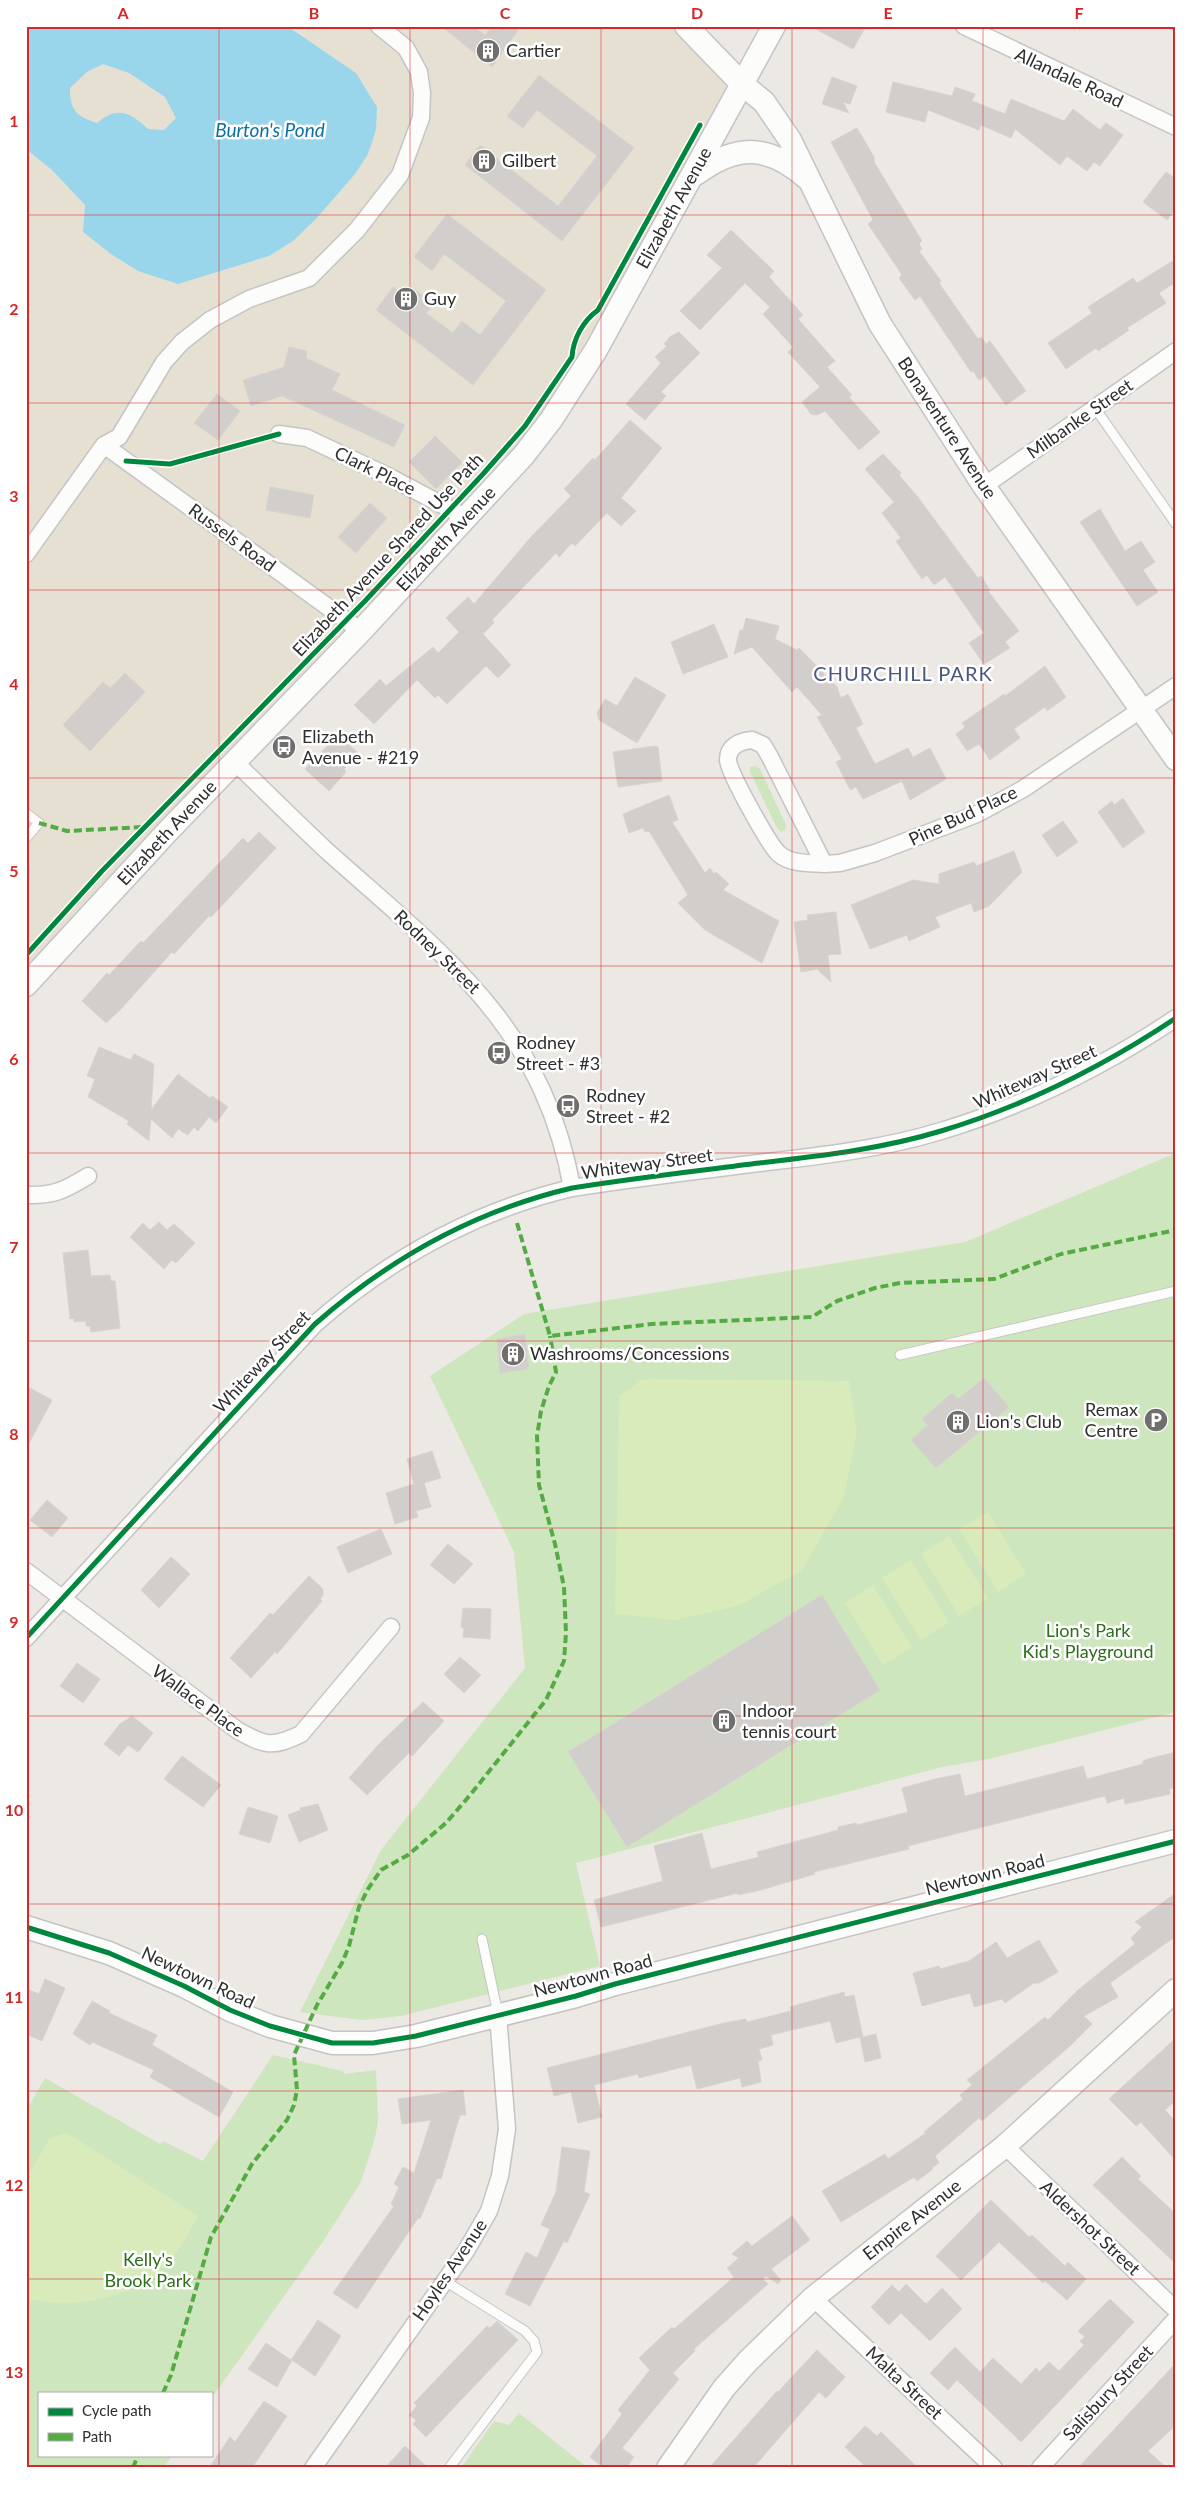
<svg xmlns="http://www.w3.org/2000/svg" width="1202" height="2494" font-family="Lato,sans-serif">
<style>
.education{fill:#e6e0d3}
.green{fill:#cee6be}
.pitch{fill:#d9eabb}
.water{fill:#99d6ec;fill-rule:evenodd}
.building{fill:#d1cecb;stroke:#d7d4d0}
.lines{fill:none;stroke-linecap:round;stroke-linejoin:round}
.lane-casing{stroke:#c5c4c5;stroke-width:11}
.street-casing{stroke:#c5c4c5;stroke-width:19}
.secondary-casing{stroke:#c5c4c5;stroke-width:25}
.lane{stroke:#fcfcfb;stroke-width:9}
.street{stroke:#fcfcfb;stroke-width:16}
.secondary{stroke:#fcfcfb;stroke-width:22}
.quiet{stroke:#54ab44;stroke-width:4;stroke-dasharray:8 4;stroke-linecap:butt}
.cycleway-casing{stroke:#fff;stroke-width:8}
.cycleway{stroke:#00873e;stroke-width:5}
.grid{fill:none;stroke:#d62828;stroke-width:1;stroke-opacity:0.55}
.labels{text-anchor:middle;stroke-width:5;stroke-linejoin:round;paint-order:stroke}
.poi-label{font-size:18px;fill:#2e2e2e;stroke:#fff;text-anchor:start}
.street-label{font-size:18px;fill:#2e2e2e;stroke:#fff}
.park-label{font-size:18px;fill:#2c6e1b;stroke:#fff}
.water-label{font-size:19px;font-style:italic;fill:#0d6fa3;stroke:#fff}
.quarter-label{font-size:20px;letter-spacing:1px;fill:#4d5680;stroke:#fff}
.neatline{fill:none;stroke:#d62828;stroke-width:2}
.grid-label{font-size:16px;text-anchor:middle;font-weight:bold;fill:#d62828}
</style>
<rect width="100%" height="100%" fill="#ece8e4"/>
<!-- education -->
<path class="education" d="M26,26H686L742,84L578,379L26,985Z"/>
<!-- green -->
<path class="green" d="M755,766L760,769L786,825L785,830L781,832L777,828L750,772V767Z
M1176,1153V1712L989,1759L942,1767L576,1863L600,1966L401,2016L361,2020L300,2012L381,1850L525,1668L514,1552L430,1376L524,1314L965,1242Z
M273,2055L343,2071L344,2074L376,2070L378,2121L375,2138L361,2182L324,2240L211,2399V2393H39V2455H172L164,2468H26V2111L45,2078L160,2144L163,2141L203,2161Z
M519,2413L588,2468H461L494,2421L509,2425Z"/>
<!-- pitch -->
<path class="pitch" d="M643,1379L849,1381L857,1432L844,1497L802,1570L738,1606L675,1620L615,1614L619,1396Z
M988,1512L1026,1574L998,1592L959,1529Z
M949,1536L988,1598L959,1616L921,1554Z
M911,1560L949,1622L921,1640L882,1578Z
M873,1585L912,1647L883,1665L845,1603Z
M67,2133L198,2216C189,2232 181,2248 169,2261C133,2299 75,2311 26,2298V2179L50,2138Z"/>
<!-- water -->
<path class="water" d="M26,26H287L356,73L377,107L376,130L368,154L355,174L315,220L293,241L269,256L178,284L138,271L111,254L83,232L85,205L52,170L26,149ZM103,64L129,73L165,97L176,118L164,130L148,129C130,112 117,106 97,123C76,116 70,110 70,88L87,72Z"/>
<!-- building -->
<path class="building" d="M441,26H473L485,35L492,26H521L492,67Z
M810,26H866L853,49Z
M539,75L634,148L562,241L465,165L480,145L558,206L597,156L537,110L523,128L507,116Z
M832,77L857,86L850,104L843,102L849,113L822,104Z
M893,82L952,96L955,87L975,94L972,101L1005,114L1011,99L1064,121L1073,109L1100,130L1106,123L1123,135L1100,166L1094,162L1087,171L1067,156L1060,165L1015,129L1011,138L981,125L979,130L928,110L925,122L886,112Z
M857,128L874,157V162L922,241L919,244L922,249L919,251L941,281L939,283L978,339L981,337L986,344L990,341L1026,391L1006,405L985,376L979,380L973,371L971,372L920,296L915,300L899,278L902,275L868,224L873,220L831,142Z
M1166,172L1176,179V208L1167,220L1143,202Z
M447,214L546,290L473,385L376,310L393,287L407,298L414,289L434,304L426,313L453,333L462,321L480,335L506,301L444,254L432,271L414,257Z
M731,230L774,271L769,277L803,315L798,319L835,361L827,367L852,395L849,397L880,432L859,450L825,411L817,415L811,414L802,402L820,387L788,352L793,347L763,314L770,307L745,283L700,330L680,311L722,268L707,255Z
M1176,259V282L1159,293L1166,303L1127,328L1129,330L1098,351L1096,348L1066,369L1048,343L1092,313L1088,307L1133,278L1137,283Z
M679,332L700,353L661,392L666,396L645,420L626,404L661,363L655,357L667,346L664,344L671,336Z
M289,347L307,351L306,358L340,374L332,390L405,425L394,447L282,396L251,406L243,380L284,367Z
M217,394L240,411L218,440L194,423Z
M630,420L662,448L621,498L636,511L621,526L607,513L575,546L572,543L559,557L556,553L492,620L494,623L483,634L511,665L498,678L486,666L447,704L438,695L435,698L417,680L374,724L354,705L380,679L386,686L433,647L438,653L459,632L446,618L468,597L474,604L531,537L571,496L564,489L593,458L595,460Z
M435,436L462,462L436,489L409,462Z
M883,454L901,473L899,475L917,496L978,578L981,576L990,590L988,591L1019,631L1005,642L1010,648L984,664L969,643L984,633L945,577L934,585L927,575L922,579L896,541L901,538L882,513L894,502L865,469Z
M270,487L314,495L310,518L266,510Z
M370,503L387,518L356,553L338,537Z
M1100,509L1125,551L1141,541L1155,562L1143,570L1158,592L1137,606L1080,522Z
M746,618L779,626L775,639L797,650L799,648L837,687L841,698L848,694L863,724L856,728L875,764L908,748L913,757L930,748L946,779L910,800L902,781L863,799L856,787L850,790L836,762L842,759L817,717L822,715L797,687L792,692L752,647L734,654L740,630H743Z
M714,624L728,657L683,674L671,642Z
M1045,666L1066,697L1047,711L1045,707L1014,729L1020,738L990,760L979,744L967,751L956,734L965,727L962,723L1004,694L1005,696Z
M125,673L145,692L90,751L63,725L103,682L110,688Z
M635,677L666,695L637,743L599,720L597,713L605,699L617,706Z
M338,735L358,753L344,769L346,772L329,791L305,769Z
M654,746L658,747L662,781L618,787L613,752Z
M669,795L678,820L672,822L705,873L710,868L714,874L716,872L729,884L723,890L779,921L762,963L705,930L678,903L688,895L649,831L645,832L643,828L629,833L623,814Z
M1123,798L1145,832L1123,848L1098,812L1112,801L1114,805Z
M1063,821L1078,842L1057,857L1042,835Z
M259,832L276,848L211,917L209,916L174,954L172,952L120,1010L106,1023L82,1001L107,973L109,975L141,941L143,943L243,838L248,843Z
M1014,851L1022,872L989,906L974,912L971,903L935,917L940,927L909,941L907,935L870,949L851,905L913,880L939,884V874L974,862L976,866Z
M836,912L841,954L828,955L831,982L817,969L801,972L794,922L808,920L807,915Z
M99,1047L131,1060L134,1054L154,1064L151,1110L178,1074L210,1098L212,1096L228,1107L216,1123L209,1117L198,1131L194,1127L188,1135L178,1129L172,1138L151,1119L149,1141L127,1124L129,1121L88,1097L95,1079L87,1076Z
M159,1222L167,1230L174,1224L195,1243L176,1263L172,1260L164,1269L130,1237L143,1223L150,1230Z
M88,1250L91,1276L110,1275L111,1281H115L120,1328L91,1332L90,1326H86V1321L74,1322V1318L70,1319L63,1253Z
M525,1334L529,1369L500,1373L497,1339Z
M984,1378L1009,1407L936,1468L911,1440L928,1425L922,1419L952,1393L958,1399Z
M26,1386L52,1400L26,1449Z
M432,1451L441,1478L424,1483L431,1507L416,1511L418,1517L395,1524L386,1493L414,1484L407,1459Z
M47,1500L68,1518L52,1537L30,1520Z
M381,1529L392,1554L348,1573L337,1547Z
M448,1544L473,1564L454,1584L430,1565Z
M171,1557L190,1574L159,1608L141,1590Z
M309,1576L323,1589V1596L320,1599L322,1601L277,1654L275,1652L251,1678L230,1658L270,1613L273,1615Z
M822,1595L880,1690L627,1847L568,1752Z
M463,1608L491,1609L490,1639L463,1637L464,1628L461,1627Z
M460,1657L481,1675L464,1693L444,1674Z
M77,1663L100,1679L83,1703L60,1686Z
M423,1702L444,1721L412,1756L409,1753L367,1795L349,1778L379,1744Z
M132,1716L153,1733L138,1752L128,1745L119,1756L104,1744L120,1724Z
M1176,1752V1787L1169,1789L1170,1794L1125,1804L1124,1798L1107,1803L1105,1796L908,1846L909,1849L814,1872L815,1874L761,1890L738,1895V1893L601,1927L594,1900L663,1881L654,1846L702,1833L711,1869L759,1857L757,1852L838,1830V1827L856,1823L857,1825L908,1812L902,1788L935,1779L960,1774L965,1796L1083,1766L1087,1779L1143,1764V1761L1148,1759Z
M182,1756L221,1785L203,1807L164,1779Z
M318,1804L328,1830L299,1842L288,1815L301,1810L300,1808Z
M248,1807L278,1816L270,1843L239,1834Z
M1176,1893V1936L1110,1983L1118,1997L1084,2016L1092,2024L1069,2047L982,2121L979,2118L935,2156L939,2163L932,2168L933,2169L917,2181L914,2177L841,2222L822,2191L885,2154L888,2159L926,2133L924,2132L963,2099L960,2095L972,2085L967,2080L1045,2017L1048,2020L1078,1990L1135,1944L1131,1938L1142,1927L1135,1922Z
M1039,1940L1058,1972L1039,1983H1034L1005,2003L1002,1999L974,2007L970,1993L922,2006L913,1973L939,1966L940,1969L969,1961L996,1942L1007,1958Z
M45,1979L65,1988L42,2041L26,2034V1989L39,1994Z
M844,1992L845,1997L854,1995L863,2037L876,2034L881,2058L865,2062L860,2037L836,2043L830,2021L771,2035L773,2045L759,2049L762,2060L758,2061L761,2082L742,2087L740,2078L697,2089L691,2065L639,2078L638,2074L594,2085L602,2117L578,2123L571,2092L554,2096L547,2068L724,2023L746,2019L747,2022L791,2011L790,2007Z
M92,2001L110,2011L109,2013L157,2035L152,2045L233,2092L219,2117L150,2077L154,2070L92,2042L90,2045L73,2034Z
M1176,2038V2100L1165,2110L1176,2122V2161L1141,2122L1136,2126L1109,2099Z
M463,2090L466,2115H460L441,2179L437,2178L420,2219L418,2218L357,2309L333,2293L394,2206L391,2204L399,2187L394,2184L403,2167L414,2173L431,2120L402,2124L398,2099Z
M562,2147L590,2151L584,2192L590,2194L567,2243L564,2241L530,2306L505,2294L526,2252L537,2258L550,2229L541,2225L556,2192Z
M1122,2157L1141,2176L1138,2179L1176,2214V2264L1093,2185Z
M991,2200L1029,2237L1032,2235L1065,2266L1068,2262L1086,2279L1067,2300L1045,2281L1043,2283L999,2242L961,2280L936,2256Z
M792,2216L810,2240L771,2269L781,2280L778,2284L766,2276L763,2279L768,2284L694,2349L695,2351L673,2373L679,2379L622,2448L634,2457L626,2468H604L590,2457L622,2414L618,2410L650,2370L639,2358L672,2327L674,2329L734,2277L727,2268L739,2258L732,2254L747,2241L752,2246Z
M906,2284L926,2304L942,2288L962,2309L930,2341L901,2313L889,2325L871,2307L892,2285L899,2292Z
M1110,2299L1134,2322L1021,2442L957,2380L948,2390L930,2373L955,2347L980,2372L993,2358L1021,2384L1036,2368L1039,2372L1049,2362L1059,2371L1084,2345L1080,2341L1085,2337L1078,2331Z
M318,2320L341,2336L315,2376L292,2360L277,2387L248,2369L266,2343L291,2360Z
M497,2321L518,2340L426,2437L413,2424L416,2420L409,2415L417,2406L414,2403L487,2326L490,2328Z
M817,2350L845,2377L826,2398L819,2392L753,2468H709L777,2391L778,2392Z
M1176,2363V2425L1148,2451L1167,2468H1078Z
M264,2401L287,2416L252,2468H209L230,2437L235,2442Z
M865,2426L877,2436L881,2432L918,2468H867L845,2447Z
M405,2446L428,2468H385Z"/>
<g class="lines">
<!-- lane casing -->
<g class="lane-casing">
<path id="lane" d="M1095,408L1176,524
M26,813L39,823L26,838
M900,1355L1176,1291
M482,1939L498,2014
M445,2281L525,2331L534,2341L537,2352L449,2468"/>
</g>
<!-- street casing -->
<g class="street-casing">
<path id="street" d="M964,26L1176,127
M279,434L307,438L386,475L467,518
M104,445L361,631
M984,486L1176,351
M26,554L104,445L119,437L164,362L182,342L210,320L249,299L309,278L357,230L400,175L421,118L422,93L419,72L406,48L379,26
M752,740L763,745L770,757L824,864C810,863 790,864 779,854C769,845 729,773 728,760C728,746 740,741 752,740Z
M235,762C266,792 296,822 327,851C442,954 543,1025 572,1188
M824,864L840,863L875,853L977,814L1023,789L1176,686
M26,1195C54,1196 65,1190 88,1176
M26,1571L237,1730C265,1746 272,1748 301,1734L391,1627
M26,1638L315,1324C389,1259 474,1211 572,1188C634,1178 697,1171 759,1163C820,1156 882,1149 941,1131C1024,1106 1104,1066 1176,1018
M1005,2146L1176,2310
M813,2298L994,2468
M313,2468L466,2251L489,2211L500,2176L507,2129L498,2015
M1040,2468L1176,2319"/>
</g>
<!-- secondary casing -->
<g class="secondary-casing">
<path id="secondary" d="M686,26L742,84L764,102L790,140L880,324L984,486L1176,759
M696,174C738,143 769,145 808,179
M26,985L168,831L361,631L523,456L551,420L596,350L774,26
M26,1927L109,1953L184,1986L230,2010L270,2026L332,2043H373L416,2036L576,1996L615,1984L1176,1841
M668,2468L724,2388L748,2361L813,2298L1005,2146L1176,1990"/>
</g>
<!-- lane -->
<use href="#lane" class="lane"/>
<!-- street -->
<use href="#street" class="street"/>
<!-- secondary -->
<use href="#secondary" class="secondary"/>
<!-- quiet -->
<path class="quiet" d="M39,823L67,831L144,827
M517,1223L550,1336L652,1324L812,1317L837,1301L875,1288L900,1283L994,1279L1061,1254L1176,1230
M163,2393L171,2375L211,2237L252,2164L287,2120L294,2105L297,2090L294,2055L317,2005L342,1963L349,1946L359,1907L368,1889L381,1870L408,1855L446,1823L471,1794L546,1700L564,1661L566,1633L564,1587L555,1544L539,1485L537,1436L541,1411L549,1386L556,1372L550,1336
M133,2468L138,2455"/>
<!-- cycleway casing -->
<g class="cycleway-casing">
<path id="cycleway" d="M126,461L170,464L279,434
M26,955L102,871L365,601L483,474L525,426L572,357C573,339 583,321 598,310L700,125
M26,1638L315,1324C389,1259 474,1211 572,1188C634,1178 697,1171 759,1163C820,1156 882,1149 941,1131C1024,1106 1104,1066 1176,1018
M26,1927L109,1953L184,1986L230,2010L270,2026L332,2043H373L416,2036L576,1996L615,1984L1176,1841"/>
</g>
<!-- cycleway -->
<use href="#cycleway" class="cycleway"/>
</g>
<!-- grid -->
<path class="grid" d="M219,26V2468M410,26V2468M601,26V2468M792,26V2468M983,26V2468M26,215H1176M26,403H1176M26,590H1176M26,778H1176M26,966H1176M26,1153H1176M26,1341H1176M26,1528H1176M26,1716H1176M26,1904H1176M26,2091H1176M26,2279H1176"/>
<!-- icons -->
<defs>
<g id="building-disc" transform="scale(1.25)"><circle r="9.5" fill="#706f6e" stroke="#fff"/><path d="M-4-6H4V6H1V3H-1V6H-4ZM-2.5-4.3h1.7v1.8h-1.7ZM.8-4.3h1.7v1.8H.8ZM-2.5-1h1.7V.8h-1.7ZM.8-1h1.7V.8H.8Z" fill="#fff"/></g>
<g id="bus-disc" transform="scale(1.25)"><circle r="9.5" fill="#706f6e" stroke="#fff"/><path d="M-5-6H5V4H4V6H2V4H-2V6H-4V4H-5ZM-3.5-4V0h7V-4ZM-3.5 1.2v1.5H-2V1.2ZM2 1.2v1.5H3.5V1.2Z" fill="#fff"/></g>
<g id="parking-disc" transform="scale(1.25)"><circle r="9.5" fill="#706f6e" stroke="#fff"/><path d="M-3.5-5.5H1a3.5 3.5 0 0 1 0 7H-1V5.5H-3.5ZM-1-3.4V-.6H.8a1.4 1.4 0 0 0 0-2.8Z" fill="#fff"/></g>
</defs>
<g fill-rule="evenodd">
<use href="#building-disc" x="488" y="51"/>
<use href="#building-disc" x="484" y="161"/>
<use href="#building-disc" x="406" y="299"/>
<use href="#bus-disc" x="284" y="747"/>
<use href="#bus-disc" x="499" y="1053"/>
<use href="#bus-disc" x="568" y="1106"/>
<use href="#building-disc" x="513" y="1354"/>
<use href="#parking-disc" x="1156" y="1420"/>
<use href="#building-disc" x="958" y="1422"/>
<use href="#building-disc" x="724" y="1721"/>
</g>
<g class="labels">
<!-- poi labels -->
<g class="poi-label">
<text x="506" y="57">Cartier</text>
<text x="502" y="167">Gilbert</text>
<text x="424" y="305">Guy</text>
<text x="302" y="743">Elizabeth<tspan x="302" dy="21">Avenue - #219</tspan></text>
<text x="516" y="1049">Rodney<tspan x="516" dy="21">Street - #3</tspan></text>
<text x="586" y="1102">Rodney<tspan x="586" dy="21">Street - #2</tspan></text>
<text x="530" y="1360">Washrooms/Concessions</text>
<text x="1138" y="1416" text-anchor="end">Remax<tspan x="1138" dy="21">Centre</tspan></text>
<text x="976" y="1428">Lion's Club</text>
<text x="742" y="1717">Indoor<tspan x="742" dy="21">tennis court</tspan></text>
</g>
<!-- street labels -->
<g class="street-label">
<text transform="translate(1069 78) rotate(25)" y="6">Allandale Road</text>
<text transform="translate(674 208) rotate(-61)" y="6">Elizabeth Avenue</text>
<text transform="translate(1080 419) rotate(-35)" y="6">Milbanke Street</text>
<text transform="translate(947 428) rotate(57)" y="6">Bonaventure Avenue</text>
<text transform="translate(375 471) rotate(26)" y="6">Clark Place</text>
<text transform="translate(232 538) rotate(36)" y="6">Russels Road</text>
<text transform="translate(446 539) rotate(-47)" y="6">Elizabeth Avenue</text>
<text transform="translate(388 555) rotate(-47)" y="6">Elizabeth Avenue Shared Use Path</text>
<text transform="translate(963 816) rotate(-25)" y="6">Pine Bud Place</text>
<text transform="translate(167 833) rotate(-47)" y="6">Elizabeth Avenue</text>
<text transform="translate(437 952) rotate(44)" y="6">Rodney Street</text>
<text transform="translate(1035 1077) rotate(-24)" y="6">Whiteway Street</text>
<text transform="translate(647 1164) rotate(-8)" y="6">Whiteway Street</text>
<text transform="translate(262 1362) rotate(-47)" y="6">Whiteway Street</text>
<text transform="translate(198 1701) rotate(36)" y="6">Wallace Place</text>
<text transform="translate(985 1875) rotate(-14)" y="6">Newtown Road</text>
<text transform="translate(593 1976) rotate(-15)" y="6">Newtown Road</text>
<text transform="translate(198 1978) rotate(25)" y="6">Newtown Road</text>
<text transform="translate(912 2220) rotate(-38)" y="6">Empire Avenue</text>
<text transform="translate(1090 2228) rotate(43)" y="6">Aldershot Street</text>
<text transform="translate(450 2270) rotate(-56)" y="6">Hoyles Avenue</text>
<text transform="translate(904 2383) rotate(43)" y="6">Malta Street</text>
<text transform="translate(1108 2393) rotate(-47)" y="6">Salisbury Street</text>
</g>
<!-- park labels -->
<g class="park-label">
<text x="1088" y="1637">Lion's Park<tspan x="1088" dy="21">Kid's Playground</tspan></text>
<text x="148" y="2266">Kelly's<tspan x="148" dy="21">Brook Park</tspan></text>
</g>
<!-- water labels -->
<g class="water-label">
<text x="270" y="137">Burton's Pond</text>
</g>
<!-- quarter labels -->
<g class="quarter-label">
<text x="903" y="681">CHURCHILL PARK</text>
</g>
</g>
<!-- border -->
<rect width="1202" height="2494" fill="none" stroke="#ffffff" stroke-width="55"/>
<!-- legend -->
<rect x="38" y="2392" width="175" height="65" fill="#ffffff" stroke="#ababab"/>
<rect x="48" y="2408" width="25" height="8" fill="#00873e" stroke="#ababab"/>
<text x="82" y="2416" font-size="15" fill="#2e2e2e">Cycle path</text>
<rect x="48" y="2433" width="25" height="8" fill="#54ab44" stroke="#ababab"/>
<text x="82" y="2442" font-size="15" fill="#2e2e2e">Path</text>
<rect x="28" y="28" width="1146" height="2438" class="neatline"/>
<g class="grid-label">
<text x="123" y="19">A</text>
<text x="314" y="19">B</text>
<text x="505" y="19">C</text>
<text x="697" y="19">D</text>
<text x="888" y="19">E</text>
<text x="1079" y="19">F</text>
<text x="14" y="127">1</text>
<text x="14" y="315">2</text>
<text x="14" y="502">3</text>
<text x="14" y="690">4</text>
<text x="14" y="877">5</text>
<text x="14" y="1065">6</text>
<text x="14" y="1253">7</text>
<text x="14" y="1440">8</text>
<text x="14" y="1628">9</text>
<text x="14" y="1816">10</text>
<text x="14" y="2003">11</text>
<text x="14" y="2191">12</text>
<text x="14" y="2378">13</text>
</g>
</svg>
